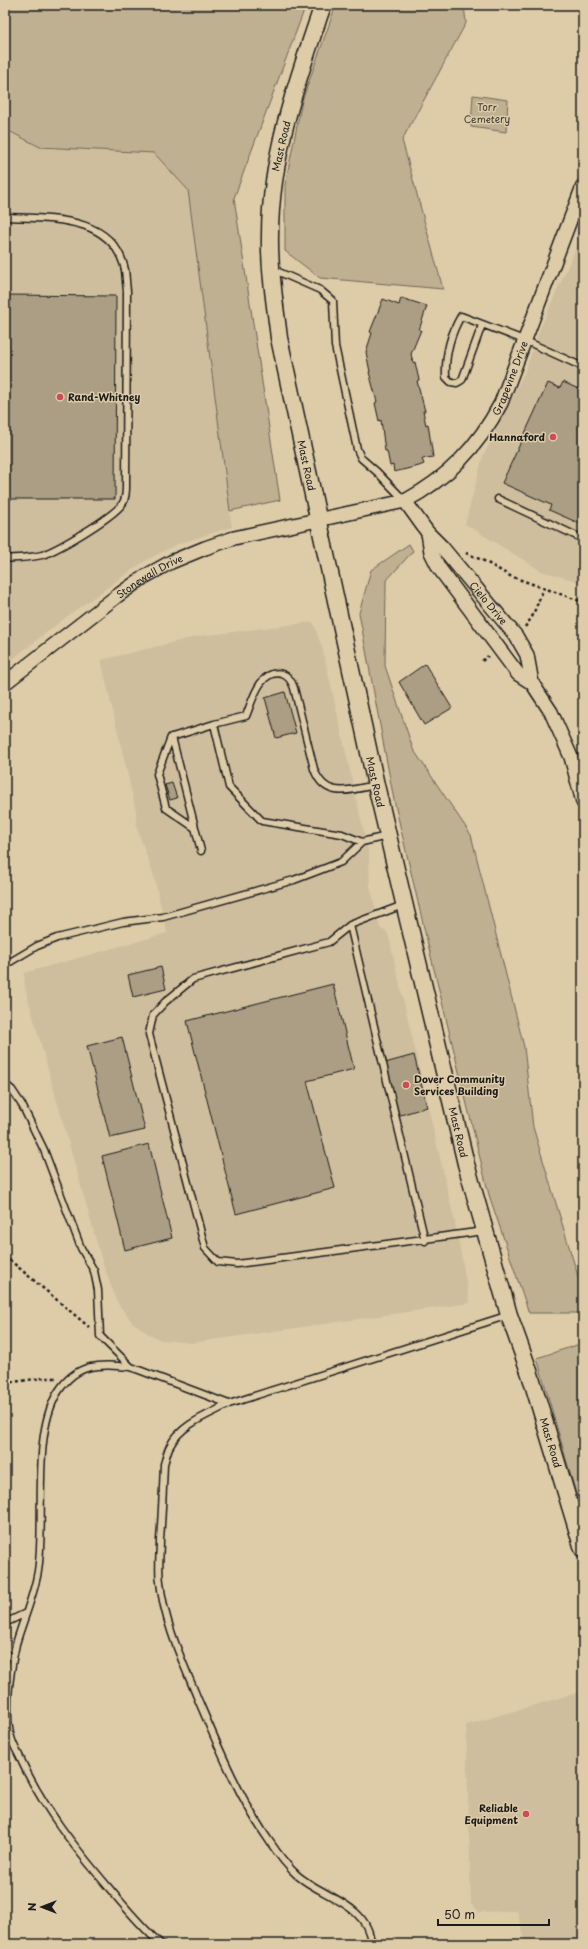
<svg xmlns="http://www.w3.org/2000/svg" width="588" height="1949" font-family="'Playpen Sans',sans-serif">
<style>
.built{fill:#cfbe9e}
.green{fill:#bfb092;stroke:#6e6657}
.building{fill:#ab9e84;stroke:#1c1c1c}
.lines{fill:none;stroke-linecap:round;stroke-linejoin:round}
.service-casing{stroke:#1c1c1c;stroke-width:9}
.minor-casing{stroke:#1c1c1c;stroke-width:16}
.tertiary-casing{stroke:#1c1c1c;stroke-width:19}
.path{stroke:#1c1c1c;stroke-width:2.5;stroke-dasharray:3 3;stroke-linecap:butt}
.service{stroke:#decca9;stroke-width:6}
.minor{stroke:#decca9;stroke-width:13}
.tertiary{stroke:#decca9;stroke-width:16}
.poi-dot{fill:#d1495b;stroke:#decca9;stroke-width:1.5}
.labels{text-anchor:middle;stroke-width:3;stroke-linejoin:round;paint-order:stroke}
.park-label{font-size:10px;fill:#3d3a34;stroke:#decca9}
.street-label{font-size:10px;fill:#1c1c1c;stroke:#decca9}
.poi-label{font-size:10px;font-weight:bold;fill:#1c1c1c;stroke:#decca9;text-anchor:start}
</style>
<rect width="100%" height="100%" fill="#decca9"/>
<filter id="ink" filterUnits="userSpaceOnUse"><feTurbulence type="fractalNoise" baseFrequency=".025" numOctaves="2"/><feDisplacementMap in="SourceGraphic" scale="8" xChannelSelector="R" yChannelSelector="G"/><feConvolveMatrix kernelMatrix="1 2 1 2 8 2 1 2 1" color-interpolation-filters="sRGB"/></filter>
<g filter="url(#ink)">
<!-- built -->
<path class="built" d="M5,129L40,147L154,153L188,190L232,527L178,544L145,561L73,612L5,665Z
M583,232V583L541,571L465,524L483,456L525,371L539,331Z
M313,622L323,650L369,855L370,885L380,928L388,933L456,1227L470,1303L192,1343L161,1340L150,1335L132,1322L118,1304L114,1294L102,1261L25,988L24,973L167,933L153,873L136,826V811L101,660L199,636Z
M583,1691V1944H526L517,1911L479,1912L471,1904L466,1725Z"/>
<!-- green -->
<path class="green" d="M5,5H306L234,198L280,500L230,511L188,190L154,153L40,147L5,129Z
M336,5H464L466,23L402,140L443,289L320,278L285,251V185L302,101Z
M473,95L508,100L506,132L471,127Z
M409,544L413,551L386,581L385,666L413,749L471,835L524,1047L533,1127L583,1293V1313H529L489,1195L425,932L394,800L359,613L371,570Z
M583,1343V1518L537,1358Z"/>
<!-- building -->
<path class="building" d="M5,295L116,296L115,499H5Z
M401,298L427,306L419,330H421L411,354L413,363L415,362L419,380L417,381L425,411H423L426,425L428,424L433,457L422,459L424,464L419,466L394,472L393,465L390,466L387,451H385L381,420L379,421L375,403L377,402L369,372H370L366,352L372,333L370,332L383,299L399,305Z
M563,382L583,391V525L549,510L551,505L502,483L548,383L560,388Z
M425,664L452,708L424,725L399,682Z
M285,692L296,733L276,738L265,698Z
M172,783L177,798L170,800L165,785Z
M161,967L166,989L133,997L128,975Z
M333,984L354,1069L307,1081L335,1188L236,1214L187,1021Z
M122,1037L145,1130L110,1138L87,1046Z
M414,1055L427,1107L397,1116L385,1063Z
M149,1144L172,1238L125,1250L102,1156Z"/>
<g class="lines">
<!-- service casing -->
<g class="service-casing">
<path id="service" d="M5,217C48,219 113,214 125,270C126,277 126,284 127,291L126,489C126,493 125,498 124,501C118,515 57,550 42,555C30,558 17,558 5,559
M272,269L320,290L333,301L335,346L357,449L361,458L377,472L405,501
M482,325L462,380L457,383L451,382L446,377C445,355 450,335 461,316L524,340L583,367
M498,499L583,539
M171,737L157,774L166,808L195,828
M375,785C350,790 325,800 314,769L294,688C292,682 289,676 282,674C260,668 252,702 246,716L214,724L229,787L262,821L342,834L362,842L387,836
M201,851L172,737L214,724
M403,905L350,925L329,942L193,979L165,1002L153,1015L149,1034L205,1248L218,1262L237,1264L484,1231
M350,925L425,1241
M5,965L37,946L57,938L123,922L163,917L294,880L341,862L362,842
M5,1084L12,1090L22,1105L44,1150L81,1248L94,1271L98,1290L100,1336L131,1367L229,1404
M131,1367C100,1364 77,1362 58,1392C31,1435 46,1520 38,1571C34,1596 23,1620 16,1644C12,1662 9,1681 8,1699C8,1711 7,1726 11,1737C13,1746 19,1754 22,1762C44,1809 76,1849 109,1888C125,1907 142,1928 161,1944
M5,1623L26,1613
M371,1944C369,1904 322,1897 297,1875C287,1866 278,1854 270,1842C239,1798 218,1746 197,1697C182,1660 164,1622 160,1582C158,1568 160,1553 160,1540C162,1514 163,1489 164,1464C166,1458 167,1451 170,1446C181,1424 208,1415 229,1404L509,1315"/>
</g>
<!-- minor casing -->
<g class="minor-casing">
<g id="minor">
<path id="s1" d="M405,501L428,533L442,547L516,636L527,655L532,683"/>
<path d="M428,533L431,552L439,568L518,674L532,683L551,712L571,757L583,802"/>
<path id="s2" d="M5,683L117,596L144,577L171,562L205,548L234,538L405,501C448,478 478,447 501,403L583,186"/>
</g>
</g>
<!-- tertiary casing -->
<g class="tertiary-casing">
<g id="tertiary">
<path id="s3" d="M323,5C298,78 270,156 270,235C269,269 275,304 279,338L376,785L466,1164L509,1315L530,1374L583,1549"/>
</g>
</g>
<!-- path -->
<path class="path" d="M466,553L484,561L510,576L583,602
M525,627L532,617L544,588
M482,661L488,656
M5,1256L89,1327
M5,1383L43,1378H56"/>
<!-- service -->
<use href="#service" class="service"/>
<!-- minor -->
<use href="#minor" class="minor"/>
<!-- tertiary -->
<use href="#tertiary" class="tertiary"/>
</g>
</g>
<!-- markers -->
<g class="poi-dot">
<circle cx="60" cy="397" r="4"/>
<circle cx="553" cy="437" r="4"/>
<circle cx="406" cy="1085" r="4"/>
<circle cx="526" cy="1814" r="4"/>
</g>
<g class="labels">
<!-- park labels -->
<g class="park-label">
<text x="487" y="111">Torr<tspan x="487" dy="12">Cemetery</tspan></text>
</g>
<!-- street labels -->
<g class="street-label">
<text transform="translate(281 146) rotate(-77)" y="4">Mast Road</text>
<text dy="4" stroke="none"><textPath href="#s2" startOffset="614">Grapevine Drive</textPath></text>
<text dy="4" stroke="none"><textPath href="#s3" startOffset="471">Mast Road</textPath></text>
<text dy="4" stroke="none"><textPath href="#s2" startOffset="180">Stonewall Drive</textPath></text>
<text dy="4" stroke="none"><textPath href="#s1" startOffset="132">Cielo Drive</textPath></text>
<text dy="4" stroke="none"><textPath href="#s3" startOffset="795">Mast Road</textPath></text>
<text dy="4" stroke="none"><textPath href="#s3" startOffset="1155">Mast Road</textPath></text>
<text dy="4" stroke="none"><textPath href="#s3" startOffset="1479">Mast Road</textPath></text>
</g>
<!-- poi labels -->
<g class="poi-label">
<text x="68" y="401">Rand-Whitney</text>
<text x="545" y="441" text-anchor="end">Hannaford</text>
<text x="414" y="1083">Dover Community<tspan x="414" dy="12">Services Building</tspan></text>
<text x="518" y="1812" text-anchor="end">Reliable<tspan x="518" dy="12">Equipment</tspan></text>
</g>
</g>
<!-- margin -->
<rect width="588" height="1949" fill="none" stroke="#decca9" stroke-width="20"/>
<rect x="10" y="10" width="568" height="1929" fill="none" stroke="#1c1c1c" stroke-width="1.5" filter="url(#ink)"/>
<!-- north arrow -->
<g transform="translate(42 1907) rotate(270)" stroke="#decca9" stroke-width="3" paint-order="stroke">
<path d="M0-3L7 15L0 10L-7 15Z" fill="#1c1c1c"/>
<text y="-6" font-size="11" font-weight="bold" text-anchor="middle" fill="#1c1c1c">N</text>
</g>
<!-- scale -->
<path d="M438 1919v6h111v-6" fill="none" stroke="#1c1c1c" stroke-width="2"/>
<text x="444" y="1919" font-size="12" fill="#1c1c1c" stroke="#decca9" stroke-width="3" paint-order="stroke">50 m</text>
</svg>
